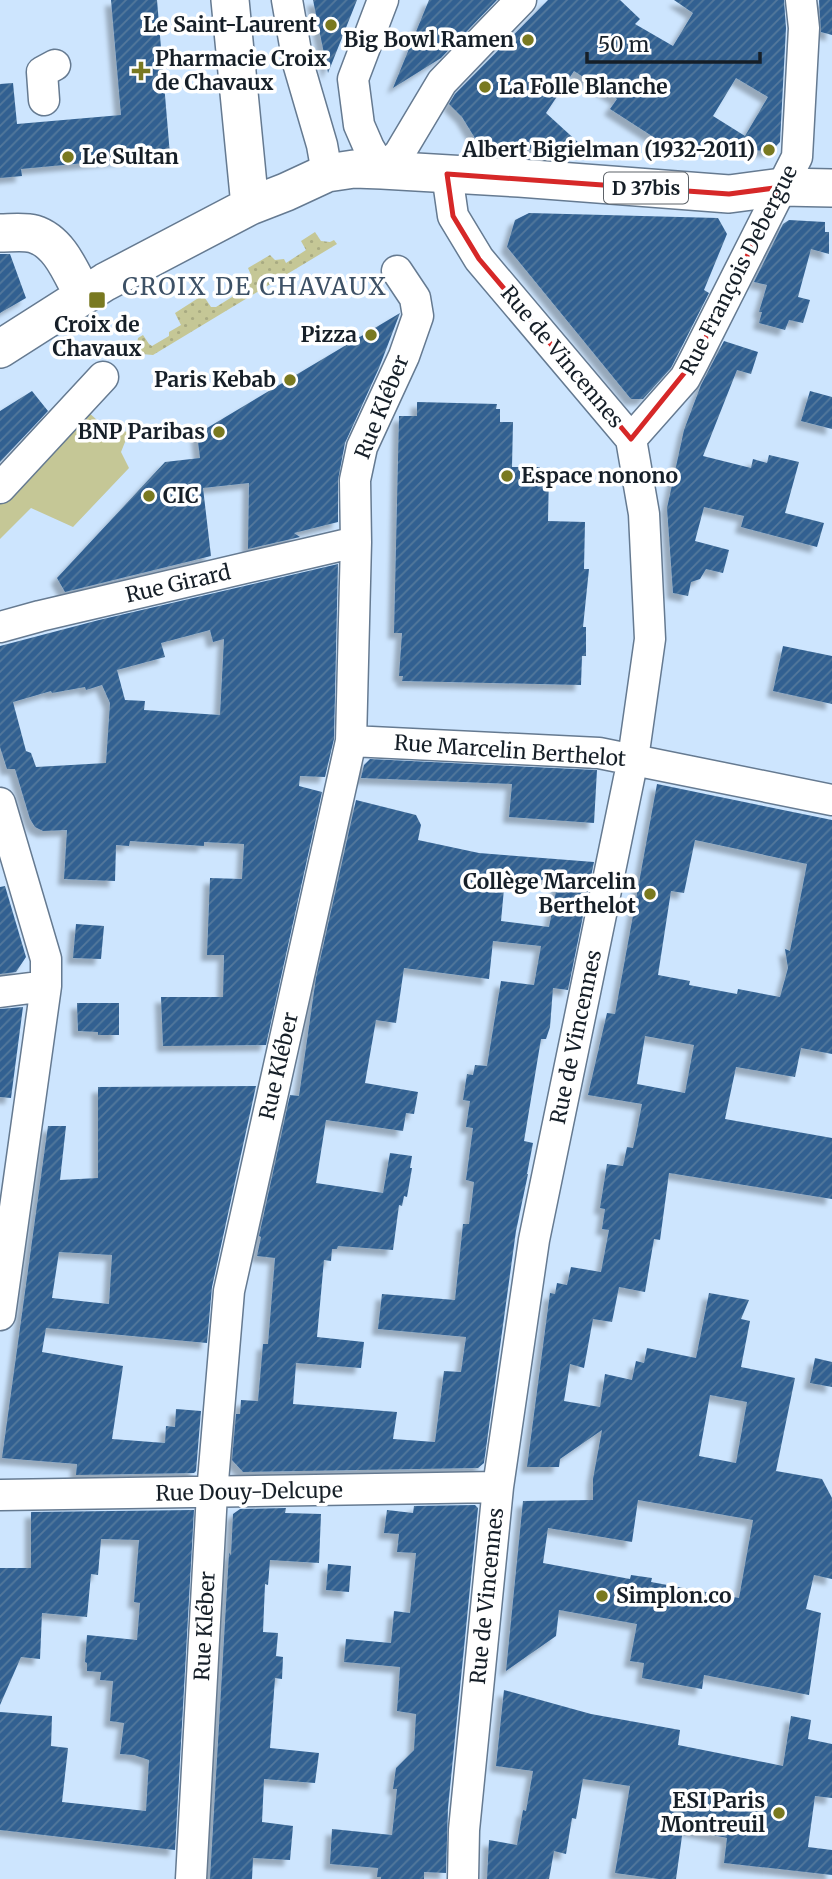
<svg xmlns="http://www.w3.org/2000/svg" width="832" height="1879" font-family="Merriweather,serif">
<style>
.grass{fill:url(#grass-dots)}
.park{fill:#c5c796}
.building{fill:url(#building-hatch);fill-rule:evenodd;filter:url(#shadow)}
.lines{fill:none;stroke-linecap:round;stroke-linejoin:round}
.minor-casing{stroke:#657a91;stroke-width:33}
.major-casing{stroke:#657a91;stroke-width:40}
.minor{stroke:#fff;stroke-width:30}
.major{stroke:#fff;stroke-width:37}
.marked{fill:none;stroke:#d62828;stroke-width:5;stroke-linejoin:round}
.poi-dot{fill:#797920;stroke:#fff;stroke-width:2.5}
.labels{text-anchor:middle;stroke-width:7;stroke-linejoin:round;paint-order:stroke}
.shield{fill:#fff;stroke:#5c6268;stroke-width:2}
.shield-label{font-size:19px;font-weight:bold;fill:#161f28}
.poi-label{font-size:21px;font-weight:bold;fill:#161f28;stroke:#fff;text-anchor:end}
.street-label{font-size:21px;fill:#161f28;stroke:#fff}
.quarter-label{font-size:24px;letter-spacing:2px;fill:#3d5166;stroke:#fff}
</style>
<defs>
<pattern id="grass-dots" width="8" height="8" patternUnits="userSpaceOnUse" patternTransform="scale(1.75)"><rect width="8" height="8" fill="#c5c796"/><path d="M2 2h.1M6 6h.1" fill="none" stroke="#a8aa81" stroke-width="1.8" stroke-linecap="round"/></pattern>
<pattern id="building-hatch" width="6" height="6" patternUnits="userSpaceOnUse" patternTransform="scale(1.75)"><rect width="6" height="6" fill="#326191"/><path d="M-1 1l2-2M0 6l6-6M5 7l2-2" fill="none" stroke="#54789c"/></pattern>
<filter id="shadow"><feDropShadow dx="-6" dy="6" stdDeviation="2" flood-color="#0004"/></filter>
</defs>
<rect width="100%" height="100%" fill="#cde5fe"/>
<!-- grass -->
<path class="grass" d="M315,232L321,241L330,242L334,240L337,244L153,355L141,354L136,350L138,338L143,335L149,344L152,346L169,336V332L181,325L175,313L203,295L211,307H216L232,297L234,289L250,279L251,275L248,268L270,255L275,260L284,259L286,263L306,250L301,241Z"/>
<!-- park -->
<path class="park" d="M87,411L107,429L129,432L121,452L129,468L73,527L31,508L0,539V503Z"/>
<!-- building -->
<path class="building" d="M111,0H157L170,155L21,169L22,176L0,178V84L13,83L17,124L121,115Z
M313,0H357L328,73Z
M429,0H497L441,58L393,88Z
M548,0H620L640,19L635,24L673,46L693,13L674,0H784L786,28L780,142L771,151L669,147L610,109L617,99L574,71L546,113L581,145L536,144L544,150L481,148L462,117L449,104L455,94ZM736,78L768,97L745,136L713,116Z
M819,0H832V35L821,32Z
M529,213L718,218L727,234L704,290L709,293L671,368L643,399H631L507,247L515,220Z
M789,220L825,222V232H829V254L811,249L798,297L810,300L803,323L789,320L785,330L759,323L762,312H759L767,285L754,282L783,224Z
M0,254H10L26,298L0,313Z
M400,313L379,368L345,443L338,480V522L294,533L300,537L248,549L249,483L203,488L211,556L65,592L57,578L165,462L200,458L197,434Z
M724,341L758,352L751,374L737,370L703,456L751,468L753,459L767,463L769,455L799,462L785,513L824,523L817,547L741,527L744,516L704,507L695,541L729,550L723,573L706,569L700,579L691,582L688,596L673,593L667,508L684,430L701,385Z
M32,391L48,411L0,462V411Z
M810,391L832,397V429L801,421Z
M417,402L497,404L496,409H500V422H513L512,467H540V472H549L548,521L585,522L584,569H589L583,627H586V656H582L581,685L402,681L403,676H399L402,633H394L399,416H417Z
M338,564L334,739L325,777L300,776L299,786L322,792L266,1045L163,1046L161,997H223L224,955H207L210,878L242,879L244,844L204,842V846L130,841L129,846L116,845L115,881L64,879L67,830L43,831L35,827L30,819L15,769H7L0,747V646L99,620ZM210,630L213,642L224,639L220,715L144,710L145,701L125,700L117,670L165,657L161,643ZM102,685L110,703L106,763L36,767L31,753L26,751L13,702L51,691L52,693L85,687L86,690Z
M783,646L832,656V704L773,691Z
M370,759L597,770L594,823L509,817L512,784L361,778L364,765Z
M657,784L832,820V1054L801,1048L795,1077L736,1067L725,1119L832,1138V1199L669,1173L660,1240L654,1239L645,1292L619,1287L612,1322L593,1319L584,1368L570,1364L564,1401L600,1407L605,1374L632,1380L636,1361L644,1363L647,1348L696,1358L709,1293L749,1300L741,1319L750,1321L741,1367L795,1378L776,1471L822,1479L832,1498V1579L814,1575L806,1609L821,1613L809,1695L704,1675L702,1689L642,1678L644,1663L630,1661L637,1624L559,1610L556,1636L506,1671L523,1501L593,1500V1479L602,1430L560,1459L559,1467H527L550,1293L555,1294L557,1283L567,1285L571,1267L601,1272L609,1230L602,1229L605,1209L600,1208L607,1164L623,1166L627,1147L633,1148L637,1130L642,1104L588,1095L607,1013L615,1014ZM695,840L807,864L790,951L785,949L788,968L780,997L738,989L737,994L689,985L690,981L658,975L671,891L684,893ZM645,1036L694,1045L685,1093L637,1084ZM710,1395L747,1402L736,1463L699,1456ZM638,1500L753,1520L739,1598L651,1582L652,1578L631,1575L630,1579L543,1563L548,1528L632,1542Z
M356,800L416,815L421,825L418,840L479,853L594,862L568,990L553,988L550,1027L546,1039H541L524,1141L533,1143L527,1174H528L516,1231L484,1463L478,1468L243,1472L232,1460L236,1414H240L241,1400L258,1401L263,1344H268L275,1258L257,1256L261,1237L259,1236L290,1095L299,1096L316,978ZM505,878L558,881L549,927L501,921ZM493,941L541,946L534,985L501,981L487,1066L475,1065L473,1075L467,1074L463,1100L470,1101L466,1127L473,1128L466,1180L474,1182L469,1224H463L455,1300L382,1294L378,1329L466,1337L461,1372L444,1371L435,1442L393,1439L397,1412L293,1404L296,1363L361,1368L364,1342L317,1337L324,1260L331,1261L332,1249H337L338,1246L393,1250L399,1205L402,1206L404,1196L407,1197L412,1168H410L412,1156L390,1153L383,1193L316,1183L326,1120L403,1131L406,1113L414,1114L418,1092L365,1083L376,1020L396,1023L404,968L489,979Z
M5,886L26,957L16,972L0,974V887Z
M76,924L104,926L101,959L73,958Z
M77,1003H119V1035H98V1032L78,1031Z
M23,1007L11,1098L0,1097V1009Z
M256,1086L212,1287L207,1343L46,1328L42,1352L123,1366L112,1439L165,1443L166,1426L175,1427L176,1409L201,1411L196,1471L194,1473L76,1475L77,1464L2,1458L48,1126H66L60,1180L98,1178V1087ZM59,1252L112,1255L109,1304L52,1298Z
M815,1358L832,1362V1387L810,1383Z
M475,1505L478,1508L448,1808L446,1873L424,1872V1879H381V1877H377L378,1868L330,1864L332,1829L392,1835L397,1789H393L396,1768L414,1750L416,1714L397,1711L400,1667L344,1662L346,1639L391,1643L394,1611L410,1613L416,1553L397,1552L399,1534L384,1533L387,1510L413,1513L414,1506Z
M286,1508L285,1513L321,1514L319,1563L270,1560L268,1585L265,1584L263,1632L278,1633L276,1656L283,1657L282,1679L275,1678L270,1748L319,1753L315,1783L264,1779L262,1822L293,1826L290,1860L253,1858L252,1879H210L229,1553L231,1555L233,1514L240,1509Z
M194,1510L175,1850L0,1830V1712L52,1716L51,1746L68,1748L62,1802L146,1811L149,1760L134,1755L120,1754L124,1723L110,1721L113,1681L100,1680L101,1672L87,1671V1663L85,1662L87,1635L137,1640L140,1603L134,1602L139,1540L101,1539L98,1575L91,1574L87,1617L42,1613L40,1659L21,1657L0,1705V1568H31V1512Z
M328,1564L351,1566L349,1592L326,1590Z
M504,1690L591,1714L680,1730L678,1745L783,1766L791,1716L811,1720L808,1739L832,1744V1798L815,1796L808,1847L832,1850V1875L724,1863L727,1838L683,1829L676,1879H659L615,1873L630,1786L583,1779L576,1819L572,1818L566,1854L554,1851L549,1879H487L489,1840L517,1845L523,1810L526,1811L533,1771L496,1766Z"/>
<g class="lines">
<!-- minor casing -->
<g class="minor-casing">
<path id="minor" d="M287,0L298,63L322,145L327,173
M44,100L42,72L55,65
M382,170L399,154L442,82L521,0
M382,170L369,148L359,125L353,79L383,0
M447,174L453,216L479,259L631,439L644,514L650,639L633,759L534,1240L498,1487L464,1830L463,1879
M631,439L685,378L694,361L797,157L804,28L801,0
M0,488L103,377
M0,627L40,616L356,542
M351,741L599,753L832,800
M0,803L46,959V986L0,1315
M0,992L46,986
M0,1495L498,1487
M191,1879L212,1493L229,1291L351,741L356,542L355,480L362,447L404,356L418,316L415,298L397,271"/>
</g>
<!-- major casing -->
<g class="major-casing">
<path id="major" d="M230,0L250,206
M0,233C10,233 24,231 34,234C60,242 71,273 83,295
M0,349L105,282L250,206L286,192L327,173L354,169L382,170L519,178L729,194L782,187L832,188"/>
</g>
<!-- minor -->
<use href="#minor" class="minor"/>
<!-- major -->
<use href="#major" class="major"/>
</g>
<!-- marked area -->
<path class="marked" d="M447,174L729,194L782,187L694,361L631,439L479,259L453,216Z"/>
<!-- markers -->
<g class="poi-dot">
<circle cx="331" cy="25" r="7"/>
<circle cx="528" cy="40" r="7"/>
<path d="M137.5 60.5h7v7h7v7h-7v7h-7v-7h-7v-7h7z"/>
<circle cx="485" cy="87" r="7"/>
<circle cx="769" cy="150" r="7"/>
<circle cx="68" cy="157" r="7"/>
<rect x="88" y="291" width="18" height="18" rx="3.5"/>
<circle cx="371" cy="335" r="7"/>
<circle cx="290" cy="380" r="7"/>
<circle cx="219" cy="432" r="7"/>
<circle cx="507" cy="476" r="7"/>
<circle cx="149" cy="496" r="7"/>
<circle cx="650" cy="894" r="7"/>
<circle cx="602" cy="1596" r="7"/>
<circle cx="779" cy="1813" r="7"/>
</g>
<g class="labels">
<!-- shield labels -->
<rect class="shield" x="604" y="172.5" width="84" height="31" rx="5"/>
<g class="shield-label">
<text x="646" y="195">D 37bis</text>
</g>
<!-- poi labels -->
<g class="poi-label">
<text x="317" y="32">Le Saint-Laurent</text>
<text x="514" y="47">Big Bowl Ramen</text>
<text x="155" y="66" text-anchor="start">Pharmacie Croix<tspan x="155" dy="24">de Chavaux</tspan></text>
<text x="499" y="94" text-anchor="start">La Folle Blanche</text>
<text x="755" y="157">Albert Bigielman (1932-2011)</text>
<text x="82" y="164" text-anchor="start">Le Sultan</text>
<text x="97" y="332" text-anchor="middle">Croix de<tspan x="97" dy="24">Chavaux</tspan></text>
<text x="357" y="342">Pizza</text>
<text x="276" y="387">Paris Kebab</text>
<text x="205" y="439">BNP Paribas</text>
<text x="521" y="483" text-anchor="start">Espace nonono</text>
<text x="163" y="503" text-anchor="start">CIC</text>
<text x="636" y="889">Collège Marcelin<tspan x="636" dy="24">Berthelot</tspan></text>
<text x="616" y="1603" text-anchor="start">Simplon.co</text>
<text x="765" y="1808">ESI Paris<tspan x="765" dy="24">Montreuil</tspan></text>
</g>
<!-- street labels -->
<g class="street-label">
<text transform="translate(739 270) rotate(-63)" y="7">Rue François Debergue</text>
<text transform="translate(562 357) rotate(50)" y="7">Rue de Vincennes</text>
<text transform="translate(382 407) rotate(-68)" y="7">Rue Kléber</text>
<text transform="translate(178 584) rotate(-13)" y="7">Rue Girard</text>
<text transform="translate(510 751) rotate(4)" y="7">Rue Marcelin Berthelot</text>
<text transform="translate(576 1037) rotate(-78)" y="7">Rue de Vincennes</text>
<text transform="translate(279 1066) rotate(-77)" y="7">Rue Kléber</text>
<text transform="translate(249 1492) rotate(-1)" y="7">Rue Douy-Delcupe</text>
<text transform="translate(487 1596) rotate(-84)" y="7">Rue de Vincennes</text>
<text transform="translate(205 1626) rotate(-87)" y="7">Rue Kléber</text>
</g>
<!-- quarter labels -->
<g class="quarter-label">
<text x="255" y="295">CROIX DE CHAVAUX</text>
</g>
</g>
<!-- scale -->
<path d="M587 52v10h173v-10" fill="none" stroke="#161f28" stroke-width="3.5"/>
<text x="598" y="52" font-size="21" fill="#161f28" stroke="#ffffff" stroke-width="5" paint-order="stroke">50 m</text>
</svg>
